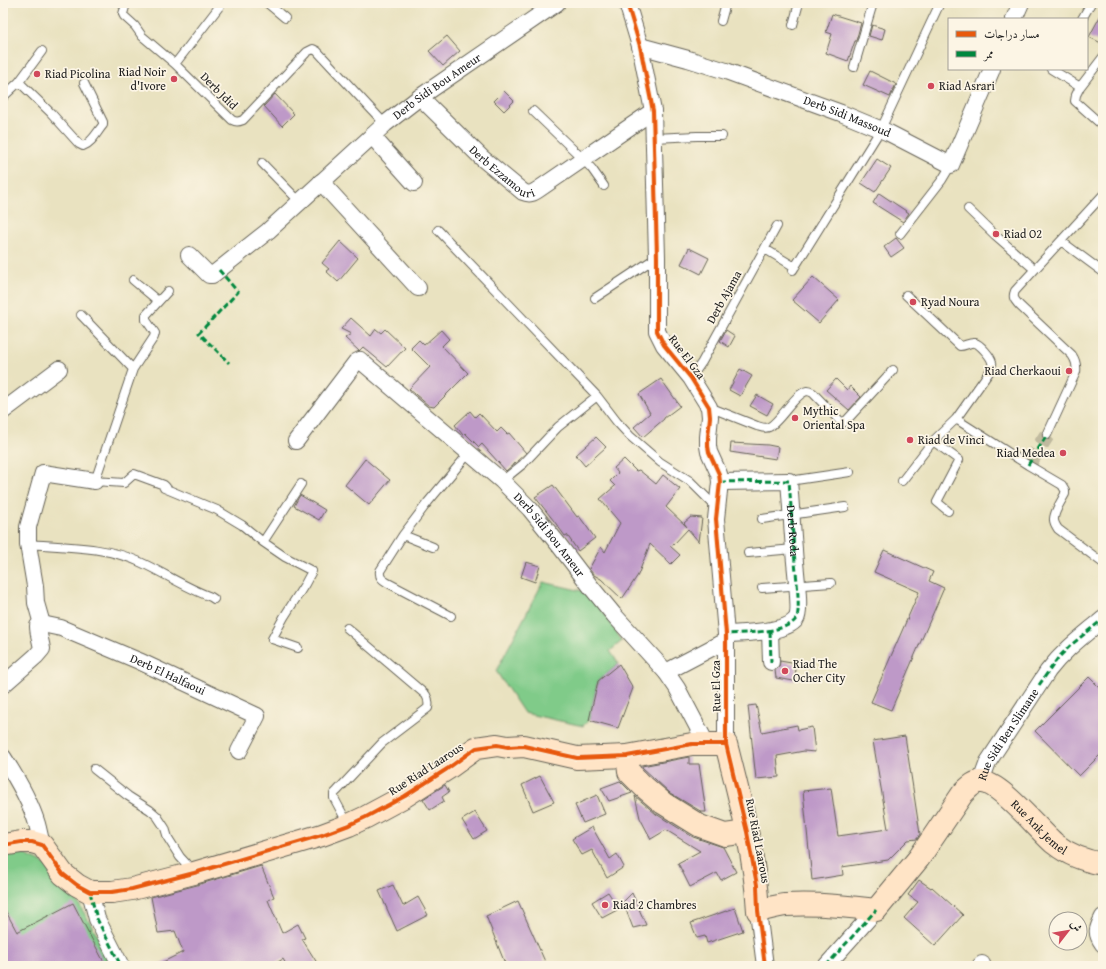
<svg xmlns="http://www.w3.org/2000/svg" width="1106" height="969" font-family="'Gentium Book Plus',Amiri,serif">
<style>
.green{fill:#80cb89;stroke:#4e7452}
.building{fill:#be99c8}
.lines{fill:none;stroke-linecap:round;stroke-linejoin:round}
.street-tunnel{stroke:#c0ba9f;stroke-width:16;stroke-dasharray:16 8;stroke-linecap:butt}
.lane-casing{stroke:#646155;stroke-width:10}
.street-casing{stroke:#646155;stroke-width:18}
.secondary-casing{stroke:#646155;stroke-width:24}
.lane{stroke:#fff;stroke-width:8}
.street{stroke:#fff;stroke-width:16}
.secondary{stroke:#ffe4c6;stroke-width:22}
.quiet{stroke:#00873e;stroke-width:3;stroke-dasharray:6 3;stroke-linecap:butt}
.cycleway-casing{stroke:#fcf5e5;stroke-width:6}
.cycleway{stroke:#e8590c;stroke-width:4}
.poi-dot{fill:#d1495b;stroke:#fcf5e5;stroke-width:1.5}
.labels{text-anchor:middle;stroke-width:3.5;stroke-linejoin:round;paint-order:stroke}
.poi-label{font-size:12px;fill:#1c1c1c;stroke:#fcf5e5;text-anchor:start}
.street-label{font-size:12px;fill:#1c1c1c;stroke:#fcf5e5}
</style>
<rect width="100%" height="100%" fill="#fcf5e5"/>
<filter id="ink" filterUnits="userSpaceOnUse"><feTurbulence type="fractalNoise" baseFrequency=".025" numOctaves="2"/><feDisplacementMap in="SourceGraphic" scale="8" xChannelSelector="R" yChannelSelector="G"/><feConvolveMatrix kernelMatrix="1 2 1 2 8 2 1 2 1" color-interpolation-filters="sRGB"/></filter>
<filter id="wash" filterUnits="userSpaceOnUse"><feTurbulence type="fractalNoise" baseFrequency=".012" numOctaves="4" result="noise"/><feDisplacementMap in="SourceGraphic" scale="16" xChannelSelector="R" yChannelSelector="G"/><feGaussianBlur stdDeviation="0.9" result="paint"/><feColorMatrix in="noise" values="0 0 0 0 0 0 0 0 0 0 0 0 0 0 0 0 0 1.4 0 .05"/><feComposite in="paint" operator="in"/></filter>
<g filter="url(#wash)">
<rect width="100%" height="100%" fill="#e9e2c0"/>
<!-- green -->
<path class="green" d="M543,582L591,593L622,641L610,651L619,664L598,681L589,720L583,726L524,713L496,671Z
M15,850L45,864L71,891L116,966H3V853Z"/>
<g id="blocks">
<!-- building -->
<path class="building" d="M1103,11V44L1089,37Z
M832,14L861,23L856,41H855L848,61L826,53L832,34L826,32Z
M872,25L885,29L882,40L869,36Z
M447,36L460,51L443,66L429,51Z
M870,71L896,84L890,97L863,85Z
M504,91L514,101L504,111L494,101Z
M275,94L294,114L282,126L264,106Z
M877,159L891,168L875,192L861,183Z
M879,193L909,213L903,222L873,203Z
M896,238L904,248L891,257L884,247Z
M340,241L358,258L338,282L326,271L329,269L322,263Z
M689,248L709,258L701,274L681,264Z
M813,277L839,300L819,323L792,300Z
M351,318L371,336L376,329L381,333L385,329L405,348L387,367L363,347L359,351L345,338L351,334L341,329Z
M441,330L449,339L442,346L468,373L434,407L429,406L409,389L430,367L411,348L419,340L424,345Z
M726,330L735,336L729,347L720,341Z
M740,369L752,376L740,396L729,390Z
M661,379L680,406L664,418V419L643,437L634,427L650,413L639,394Z
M836,379L847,390L850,386L861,397L849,410L826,390Z
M757,395L773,404L767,415L750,406Z
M470,411L475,417L479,413L497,432L501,428L507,434L509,433L526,453L506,471L482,444L479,447L465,433L463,435L455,425Z
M596,437L606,447L585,466L576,455Z
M731,443L768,445L778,447L776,459L730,452Z
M365,459L390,480L369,505L345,485Z
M624,459L636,471L639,470L656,484L663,475L680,489L666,507L687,527L684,523L691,517L702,518L699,542L688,529L673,545L670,546L680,555L671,564L650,544L638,575L622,599L601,579L594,575L589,569L601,547L605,552L620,523L600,499L615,486L610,481L618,473L614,468Z
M553,485L577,517L579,516L595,538L578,551L567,535L565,536L554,521L535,497Z
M300,495L325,510L319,520L294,506Z
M884,550L933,572L929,581L944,588L891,710L871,702L919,592L874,572Z
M526,562L540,566L535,582L521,577Z
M780,661L797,664L794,681L776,678L775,670L779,667Z
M619,664L633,688L618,728L589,720L598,681Z
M1089,677L1103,691V752L1079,776L1035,731Z
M756,705L762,732L797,725L798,730L812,727L815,752L804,751L777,756L779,777L756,779L748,706Z
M905,736L920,834L917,839L908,840L888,860L842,867L843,875L812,880L803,791L831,788L838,836L888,829L873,741Z
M689,757V764H699L706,812H702L670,793L642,767V766Z
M540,776L554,802L533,811L522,785Z
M620,781L632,793L609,801L601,788Z
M445,785L449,792L442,797L444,801L430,810L423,799Z
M597,795L605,814L583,823L575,805Z
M635,796L656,814L693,837L723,847L736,872L721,880L717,873L690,887L678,863L700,851L666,830L651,839L640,818Z
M475,812L487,831L474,839L462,820Z
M592,827L610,859L617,854L624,867L607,878L592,850L582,855L572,839Z
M261,866L274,897L268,900L270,905L282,933L298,924L305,938L302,939L319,966H287L283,959L271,966H155L183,952L175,931L158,933L151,897L197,885Z
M919,880L931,888L932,887L963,915L935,946L904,918L918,902L908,895Z
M393,885L403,906L418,897L428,915L397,931L379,891Z
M608,892L619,909L602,918L592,902Z
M632,893L646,925L633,928L623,902Z
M518,901L547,966H506L486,916Z
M73,903L106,966H3V906L17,932Z
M735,908L743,931L707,943L705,936L697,938L691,923Z"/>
</g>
</g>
<g filter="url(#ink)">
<use href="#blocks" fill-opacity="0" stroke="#646155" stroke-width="1"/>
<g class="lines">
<!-- street-tunnel -->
<path class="street-tunnel" d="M1028,465L1047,435"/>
<!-- lane casing -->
<g class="lane-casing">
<path id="lane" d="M121,3L125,7L123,14L124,16L135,26L142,36L175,64L232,120C236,122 238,122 243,120L307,52L313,49L317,51L385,124
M267,3L285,18
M1082,19L1091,3
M721,21L726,3
M793,25L799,3
M175,64L222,3
M854,67L873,3
M1051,69L1080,87L1076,95L1075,101L1103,126
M19,82L51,113L79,144L83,146C92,143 97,132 103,125V122L84,83
M1080,87L1103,57
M3,97L19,82L42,51
M533,111L583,159L592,169L604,186
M654,138L697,136H722
M262,163L300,202
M968,209L995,235L1034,269
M438,230L597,396L617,422L630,436L660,462L690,481L717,508
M900,234L942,180L951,165
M1061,241L1103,272
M765,249L795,267
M793,270L881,129L940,3
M133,280L158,301
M168,291L146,315V320L155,333L154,337L133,369L95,481L124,483L134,474L164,485L166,487L164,488L217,510L242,525L263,542
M906,295L960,346C965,346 970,342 975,343C980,344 991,357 992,362C993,365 991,368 990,371L956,419L1028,465L1062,485L1065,490V494C1062,500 1053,513 1054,520C1054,523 1056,526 1058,529L1103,563
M595,298L657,257
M81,315L133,369
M691,378L702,362L777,226
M709,407L757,426C761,427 765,429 769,427C780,422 795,393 807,391C809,391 811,392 813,393L840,421L845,422L893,370
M1047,435L1076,372C1077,365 1076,361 1072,355L1019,305C1015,300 1012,298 1015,291L1103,195
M933,441L959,460L937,502L948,511
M502,481L523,464L558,427L597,396
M789,481L850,472
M902,481L933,441L956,419
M762,519L845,507
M403,535L433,547
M28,544C65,547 105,546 140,562C164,573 186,588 211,597L214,599
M748,553L794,549
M762,588L831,583
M451,616L388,583C383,580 379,578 380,571L403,535L428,502L469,453
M347,628L426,695C429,700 429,703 428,708L382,743L337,791L334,794V798L348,824
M298,648L272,639L284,617L305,584L312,571L285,557L263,542L301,484
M94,769L128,796L150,810L157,816L165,828L168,838L180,857L193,871"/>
</g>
<!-- street casing -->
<g class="street-casing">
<g id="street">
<path d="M627,3L640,46L653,111L657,257V331L664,345L691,378L709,407L710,417L708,437V446L709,452L719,474L720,482L716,519L726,634V744"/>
<path d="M1014,19L1021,3"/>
<path id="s1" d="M640,46L688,59L726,71L841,113L889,133L951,165L992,69"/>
<path id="s2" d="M420,97L482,158L523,192C530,195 533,193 539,189L653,111"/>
<path d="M321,182L418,288"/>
<path id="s3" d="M414,183L372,136L385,124L420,97L557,3"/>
<path d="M189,255L209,275H212L215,273L268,231L372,136"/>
<path d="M3,411L59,369"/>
<path id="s4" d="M296,441L356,362L360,360L362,362L502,481L530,509L559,545L591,587L614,615L666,672L677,688L706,743"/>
<path id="s5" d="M720,482L789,481C791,504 792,526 794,549C794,561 802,611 796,619C786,633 743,633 726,634"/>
<path d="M42,624L36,603L35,586L28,544V527L43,473L95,481"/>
<path d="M770,631L771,662"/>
<path d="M666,672L725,641"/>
<path id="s6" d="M3,685L36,656L42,649C41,641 38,634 38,626L42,624L61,628L139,661L257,716L239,751"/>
<path d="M3,757C16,777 30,800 37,824C39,831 40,838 42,845"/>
<path id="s7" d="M981,781L988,762L1048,671C1064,650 1083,636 1103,619"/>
<path d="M90,892L97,919L121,966"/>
<path d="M758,911L765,966"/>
<path d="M1103,917C1097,929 1095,933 1103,944"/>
<path d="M826,966L876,910"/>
<path d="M980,966L982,964"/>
</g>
</g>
<!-- secondary casing -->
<g class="secondary-casing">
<g id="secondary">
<path d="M627,756L629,772L643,786L663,803L700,826L725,835L747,832"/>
<path id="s8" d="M3,845L21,842H32L42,845L63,874L77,885L90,892H112L132,889L194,873L322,835L349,825L366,817L405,796L447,769L476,748L497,745L508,747L524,746L577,758L627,756L692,744H726C740,799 755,855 758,911C767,909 776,906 785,905C816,903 846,906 876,910L919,858L963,793C968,789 973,782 980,782C999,780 1040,832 1055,844C1070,856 1085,861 1103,864"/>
</g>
</g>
<!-- lane -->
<use href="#lane" class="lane"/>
<!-- street -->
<use href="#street" class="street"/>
<!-- secondary -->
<use href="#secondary" class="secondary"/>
<!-- quiet -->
<path class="quiet" d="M219,270L238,292L199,333L229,363
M1028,465L1047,435
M720,482L789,481C791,504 792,526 794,549C794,561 802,611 796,619C786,633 743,633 726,634
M770,631L771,662
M1039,685L1058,658L1071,645L1103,619
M90,892L97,919L121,966
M826,966L876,910"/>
<!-- cycleway casing -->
<g class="cycleway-casing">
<path id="cycleway" d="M627,3L640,46L653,111L657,257V331L664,345L691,378L709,407L710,417L708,437V446L709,452L719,474L720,482L716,519L726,634V744L747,832L757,885L758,911L765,966
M3,845L21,842H32L42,845L63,874L77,885L90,892H112L132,889L194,873L322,835L349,825L366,817L405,796L447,769L476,748L497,745L508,747L524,746L577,758L627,756L692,744H726"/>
</g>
<!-- cycleway -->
<use href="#cycleway" class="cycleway"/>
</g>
</g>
<!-- markers -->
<g class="poi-dot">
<circle cx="37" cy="74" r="4"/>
<circle cx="174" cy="79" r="4"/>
<circle cx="931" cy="86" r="4"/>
<circle cx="996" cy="234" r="4"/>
<circle cx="913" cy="302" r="4"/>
<circle cx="1069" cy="371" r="4"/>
<circle cx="795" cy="418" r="4"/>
<circle cx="910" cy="440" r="4"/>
<circle cx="1063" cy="453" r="4"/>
<circle cx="785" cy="671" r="4"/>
<circle cx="605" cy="905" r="4"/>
</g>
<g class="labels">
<!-- poi labels -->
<g class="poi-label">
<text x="166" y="76" text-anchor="end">Riad Noir<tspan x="166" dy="14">d'Ivore</tspan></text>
<text x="45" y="78">Riad Picolina</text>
<text x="939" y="90">Riad Asrari</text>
<text x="1004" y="238">Riad O2</text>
<text x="921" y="306">Ryad Noura</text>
<text x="1061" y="375" text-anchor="end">Riad Cherkaoui</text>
<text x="803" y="415">Mythic<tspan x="803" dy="14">Oriental Spa</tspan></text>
<text x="918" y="444">Riad de Vinci</text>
<text x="1055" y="457" text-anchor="end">Riad Medea</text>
<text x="793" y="668">Riad The<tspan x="793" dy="14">Ocher City</tspan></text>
<text x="613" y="909">Riad 2 Chambres</text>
</g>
<!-- street labels -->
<g class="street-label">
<text dy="4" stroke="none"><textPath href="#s3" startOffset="145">Derb Sidi Bou Ameur</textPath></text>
<text transform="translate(219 91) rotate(45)" y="4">Derb Jdid</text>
<text dy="4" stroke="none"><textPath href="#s1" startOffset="219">Derb Sidi Massoud</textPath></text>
<text dy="4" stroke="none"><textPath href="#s2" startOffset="112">Derb Ezzamouri</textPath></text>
<text transform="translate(724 297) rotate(-61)" y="4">Derb Ajama</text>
<text transform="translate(687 357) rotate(53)" y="4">Rue El Gza</text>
<text dy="4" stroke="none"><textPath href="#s5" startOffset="119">Derb Roda</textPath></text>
<text dy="4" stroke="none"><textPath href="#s4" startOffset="362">Derb Sidi Bou Ameur</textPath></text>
<text dy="4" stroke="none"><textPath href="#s6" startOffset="217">Derb El Halfaoui</textPath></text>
<text transform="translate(716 686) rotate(-91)" y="4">Rue El Gza</text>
<text dy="4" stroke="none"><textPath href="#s7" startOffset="54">Rue Sidi Ben Slimane</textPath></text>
<text transform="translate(426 769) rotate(-33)" y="4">Rue Riad Laarous</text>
<text dy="4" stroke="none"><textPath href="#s8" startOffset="1310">Rue Ank Jemel</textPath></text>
<text transform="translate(758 841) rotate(79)" y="4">Rue Riad Laarous</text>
</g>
</g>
<!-- margin -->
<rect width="1106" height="969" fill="none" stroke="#fcf5e5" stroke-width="16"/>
<!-- legend -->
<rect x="948" y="18" width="140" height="52" fill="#fcf5e5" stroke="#a29e95"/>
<rect x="956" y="31" width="20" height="6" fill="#e8590c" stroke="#a29e95"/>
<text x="984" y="38" font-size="12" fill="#1c1c1c">مسار دراجات</text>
<rect x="956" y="51" width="20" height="6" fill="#00873e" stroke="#a29e95"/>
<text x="984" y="58" font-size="12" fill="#1c1c1c">ممر</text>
<!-- north arrow -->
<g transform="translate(1068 931) rotate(59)"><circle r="19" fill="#fcf5e5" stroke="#a29e95"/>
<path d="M0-3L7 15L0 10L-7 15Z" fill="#d1495b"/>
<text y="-6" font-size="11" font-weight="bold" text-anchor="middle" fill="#1c1c1c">ش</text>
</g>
</svg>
